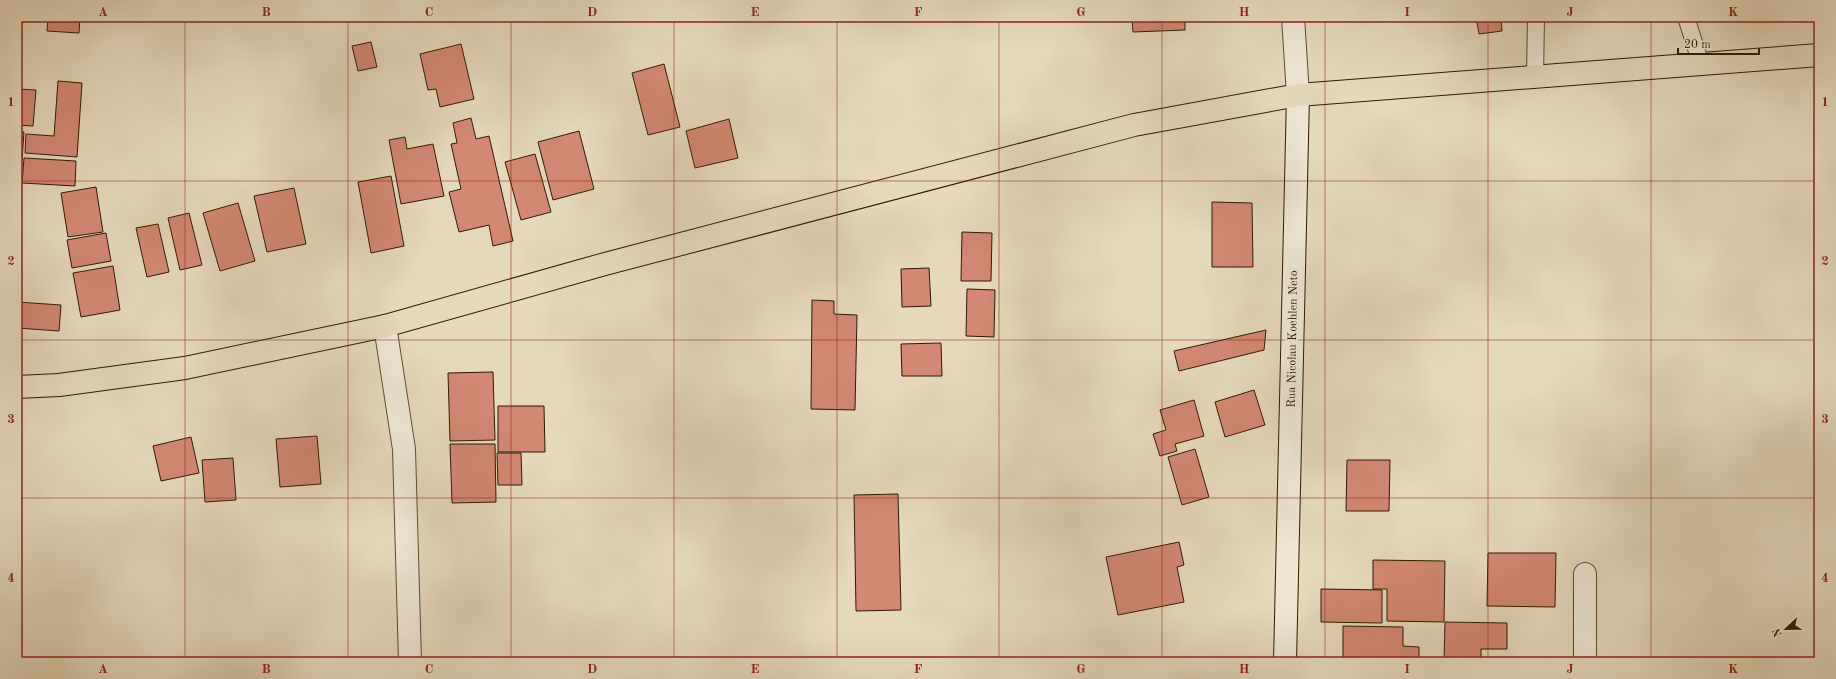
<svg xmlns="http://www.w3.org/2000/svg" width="1836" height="679" font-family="'Old Standard TT',serif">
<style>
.building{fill:#d28873;stroke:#2e1b00}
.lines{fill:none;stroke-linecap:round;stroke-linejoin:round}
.service-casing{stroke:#5c4a2f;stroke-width:18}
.minor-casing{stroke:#5c4a2f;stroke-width:24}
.secondary-casing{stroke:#2e1b00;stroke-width:24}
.primary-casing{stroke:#2e1b00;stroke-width:24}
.service{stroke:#eee6d3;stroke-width:16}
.minor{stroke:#eee6d3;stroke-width:22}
.secondary{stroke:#eee6d3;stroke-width:22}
.primary{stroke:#e5d8bb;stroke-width:22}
.grid{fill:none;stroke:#8f2418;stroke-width:1;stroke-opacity:0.55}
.labels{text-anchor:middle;stroke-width:3.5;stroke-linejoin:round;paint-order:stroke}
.street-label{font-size:12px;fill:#2e1b00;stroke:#eee6d3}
.neatline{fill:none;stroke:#8f2418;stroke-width:1.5}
.grid-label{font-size:13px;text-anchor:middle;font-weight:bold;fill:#8f2418}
</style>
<rect width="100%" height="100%" fill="#e5d8bb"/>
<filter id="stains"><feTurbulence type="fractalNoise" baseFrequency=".005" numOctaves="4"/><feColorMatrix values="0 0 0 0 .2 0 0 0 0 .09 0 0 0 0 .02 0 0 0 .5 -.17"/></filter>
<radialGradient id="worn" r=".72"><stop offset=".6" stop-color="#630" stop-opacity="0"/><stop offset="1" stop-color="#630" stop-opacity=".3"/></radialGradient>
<!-- building -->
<path class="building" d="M17,17H22L21,35H17Z
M48,17H80L79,33L47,31Z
M1132,17H1185V30L1133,32Z
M1476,17H1501L1502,31L1479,34Z
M371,42L377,67L358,71L352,46Z
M461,44L474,99L440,107L436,89L428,90L420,54Z
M664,64L680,127L648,135L632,73Z
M58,81L82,83L77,157L25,153L26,134L54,136Z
M17,89L36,90L33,126L17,125Z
M471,118L476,139L489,136L513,241L493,246L489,225L459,232L449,192L461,189L451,144L457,143L453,123Z
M729,119L738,158L695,168L686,131Z
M579,131L594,189L553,200L538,142Z
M17,132H24L22,160L17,159Z
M405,137L407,149L433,144L444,196L401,204L389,140Z
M535,154L551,212L521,220L505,162Z
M24,158L76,161L75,186L22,183Z
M391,176L404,246L371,253L358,182Z
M96,187L103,232L68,237L61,193Z
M294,188L306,244L267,252L254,196Z
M1212,202L1252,203L1253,267H1212Z
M238,203L255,261L220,271L203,213Z
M189,213L202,265L180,270L168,218Z
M158,224L169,272L147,277L136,228Z
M962,232L992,233L991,281H961Z
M106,233L111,261L72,268L67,240Z
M113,266L120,310L81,317L73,273Z
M929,268L931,306L902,307L901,269Z
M967,289L995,290L994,337L966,336Z
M812,300L834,301V314L857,315L855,410L811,409Z
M17,302L61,305L59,331L17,328Z
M1266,330L1264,350L1179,371L1174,351Z
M941,343L942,376H902L901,344Z
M493,372L495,440L450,441L448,373Z
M1254,390L1265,425L1225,437L1215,402Z
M1194,400L1204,436L1175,444L1177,451L1160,456L1153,434L1166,430L1160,410Z
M498,406H544L545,452H498Z
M317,436L321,484L280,487L276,439Z
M191,437L199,473L161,481L153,446Z
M450,444H495L496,502L452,503Z
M1195,449L1209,497L1182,505L1168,457Z
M497,453H521L522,485H498Z
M233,458L236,500L205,502L202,460Z
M1347,460H1390L1389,511H1346Z
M898,494L901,610L856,611L854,495Z
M1179,542L1184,565L1177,567L1184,602L1118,615L1106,557Z
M1488,553H1556L1555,607L1487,606Z
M1373,560L1445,561L1444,622L1387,621V589H1373Z
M1321,589L1382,590V623L1321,622Z
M1445,622L1507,623V649H1481V662H1444Z
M1343,626L1403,627V646L1419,647V662L1343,661Z"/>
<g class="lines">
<!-- service casing -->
<g class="service-casing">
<path id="service" d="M1686,17L1701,64
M1535,77L1536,17"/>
</g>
<!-- minor casing -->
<g class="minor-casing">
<path id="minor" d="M1293,17L1298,95
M385,326L404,449L410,662
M1585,662V574"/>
</g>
<!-- secondary casing -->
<g class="secondary-casing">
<path id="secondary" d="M1285,662L1298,95"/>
</g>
<!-- primary casing -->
<g class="primary-casing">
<path id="primary" d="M17,387L59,385L185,368L385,326L605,264L1134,125L1298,95L1819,55"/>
</g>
<!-- service -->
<use href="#service" class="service"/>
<!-- minor -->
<use href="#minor" class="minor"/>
<!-- secondary -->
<use href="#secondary" class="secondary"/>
<!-- primary -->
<use href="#primary" class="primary"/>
</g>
<!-- grid -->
<path class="grid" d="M185,17V662M348,17V662M511,17V662M674,17V662M837,17V662M999,17V662M1162,17V662M1325,17V662M1488,17V662M1651,17V662M17,181H1819M17,340H1819M17,498H1819"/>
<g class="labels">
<!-- street labels -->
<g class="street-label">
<text transform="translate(1292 339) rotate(-89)" y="4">Rua Nicolau Koehlen Neto</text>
</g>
</g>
<!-- margin -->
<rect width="1836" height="679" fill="none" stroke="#e5d8bb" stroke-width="44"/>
<!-- north arrow -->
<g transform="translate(1786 629) rotate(248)" stroke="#eee6d3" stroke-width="3" paint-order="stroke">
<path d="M0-3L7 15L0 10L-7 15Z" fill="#2e1b00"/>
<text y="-6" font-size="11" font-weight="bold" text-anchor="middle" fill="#2e1b00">N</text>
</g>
<!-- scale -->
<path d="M1678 48v6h81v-6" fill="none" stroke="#2e1b00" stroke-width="2"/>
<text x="1684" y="48" font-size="12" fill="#2e1b00" stroke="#eee6d3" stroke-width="3" paint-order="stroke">20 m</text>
<rect x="22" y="22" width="1792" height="635" class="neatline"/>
<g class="grid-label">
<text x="103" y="16">A</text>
<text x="266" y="16">B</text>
<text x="429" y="16">C</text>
<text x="592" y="16">D</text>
<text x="755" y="16">E</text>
<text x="918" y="16">F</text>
<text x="1081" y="16">G</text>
<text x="1244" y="16">H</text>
<text x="1407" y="16">I</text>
<text x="1570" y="16">J</text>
<text x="1733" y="16">K</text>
<text x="11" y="106">1</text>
<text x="1825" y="106">1</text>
<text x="11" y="265">2</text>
<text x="1825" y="265">2</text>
<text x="11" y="423">3</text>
<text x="1825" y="423">3</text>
<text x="11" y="582">4</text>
<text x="1825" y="582">4</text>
<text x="103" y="673">A</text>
<text x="266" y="673">B</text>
<text x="429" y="673">C</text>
<text x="592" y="673">D</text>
<text x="755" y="673">E</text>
<text x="918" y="673">F</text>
<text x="1081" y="673">G</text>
<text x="1244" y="673">H</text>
<text x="1407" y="673">I</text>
<text x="1570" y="673">J</text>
<text x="1733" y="673">K</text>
</g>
<rect width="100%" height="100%" filter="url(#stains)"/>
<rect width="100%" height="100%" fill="url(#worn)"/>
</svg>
